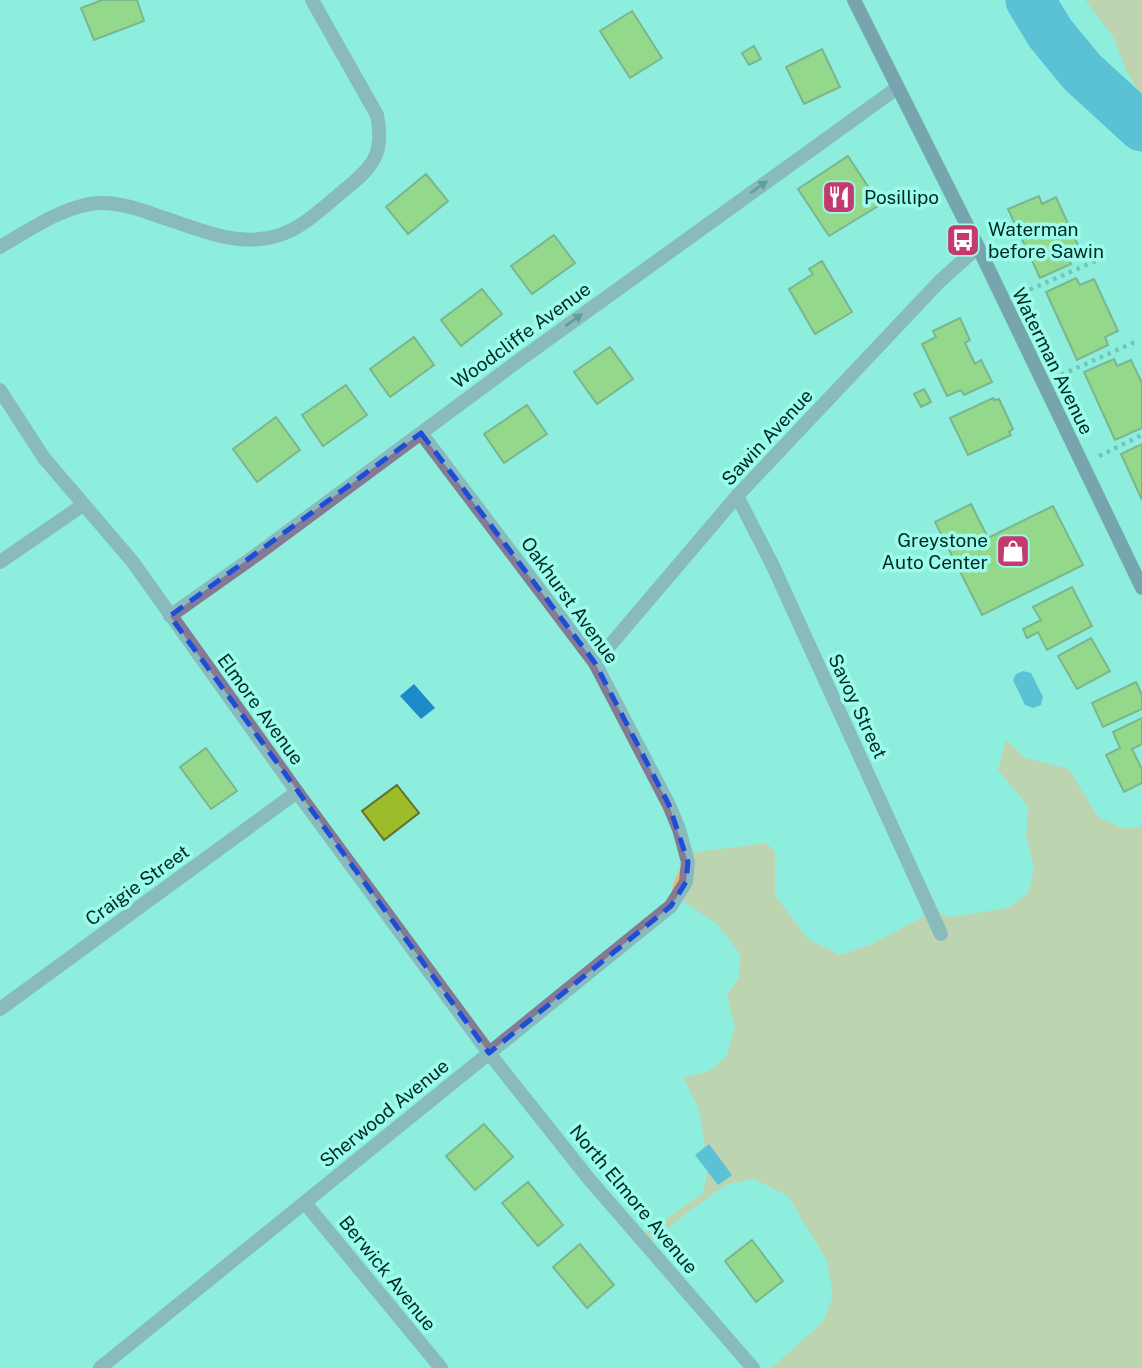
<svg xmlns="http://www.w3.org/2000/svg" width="1142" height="1368" font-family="'Public Sans',sans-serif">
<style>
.green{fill:#f5b379}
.water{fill:#1d8aca}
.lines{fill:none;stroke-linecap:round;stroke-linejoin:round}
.river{stroke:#1d8aca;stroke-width:49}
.building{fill:#9cbc29;stroke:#61722f;stroke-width:2}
.path{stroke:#4e958a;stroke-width:4.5;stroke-dasharray:3.5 5;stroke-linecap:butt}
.minor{stroke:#847a95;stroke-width:14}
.tertiary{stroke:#847a95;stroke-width:14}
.secondary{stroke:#5c4d73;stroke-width:14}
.oneway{fill:#284146}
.marked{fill:none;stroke:#1d4ed8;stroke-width:5;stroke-dasharray:14 9;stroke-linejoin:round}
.labels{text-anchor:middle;stroke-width:7;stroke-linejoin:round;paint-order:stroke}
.poi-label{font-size:19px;fill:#002924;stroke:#9bfceb;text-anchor:start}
.street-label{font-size:19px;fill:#002924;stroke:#9bfceb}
</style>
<rect width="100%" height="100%" fill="#8eeede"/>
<!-- green -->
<path class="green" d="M1085,0H1142V94L1139,92L1126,70L1114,38Z
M1006,740L1026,758L1069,769L1098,817L1124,829L1142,826V1368H771L823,1322L833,1296L827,1261L788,1196L754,1179L725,1185L648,1242L643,1235L703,1193L708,1169L699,1109L683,1077L708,1072L726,1057L735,1028L727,995L739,977L740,954L717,924L672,893L673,884L687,853L767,843L775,853V895L808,939L840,955L872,944L934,911L951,917L1008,908L1029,892L1034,868L1026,836L1028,806L998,770Z"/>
<!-- water -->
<path class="water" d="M1023,671L1031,673L1043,697L1041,705L1033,708L1025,705L1013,680L1016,674Z
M414,684L435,708L421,719L400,696Z
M709,1144L732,1175L718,1185L695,1155Z"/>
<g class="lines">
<!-- river -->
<path class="river" d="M1030,0L1050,33L1082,72L1142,127"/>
</g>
<!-- building -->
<path class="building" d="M102,0H137L144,21L94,40L81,8Z
M632,11L662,58L630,78L600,31Z
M754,46L761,59L749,65L742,53Z
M822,49L840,87L804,104L786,67Z
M848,156L880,205L829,236L798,189Z
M426,174L448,201L408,234L386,207Z
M1039,196L1042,204L1056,197L1080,250L1067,256L1071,264L1040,278L1008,209Z
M554,235L575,263L532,294L511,266Z
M822,261L852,312L815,334L789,289L813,274L809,269Z
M1076,278L1080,285L1094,279L1118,331L1105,337L1108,345L1077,360L1046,292Z
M482,289L502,314L461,346L441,320Z
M960,318L970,340L965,343L975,364L981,360L992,382L964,395L961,390L947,396L922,344L936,337L933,331Z
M414,337L434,365L390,397L370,369Z
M610,347L633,379L597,404L574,372Z
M1114,359L1117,366L1131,360L1142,383V428L1115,440L1084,372Z
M346,385L367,415L323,446L302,415Z
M924,389L931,402L921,407L914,394Z
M993,398L994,400L999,399L1013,429L1009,432L1011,435L968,455L950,418Z
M527,405L547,434L504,463L484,434Z
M276,417L300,450L257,482L233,449Z
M1142,444V500L1121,454Z
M971,504L988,538L1053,506L1083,565L982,615L935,522Z
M1072,587L1092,626L1047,650L1038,632L1027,638L1023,629L1041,620L1033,607Z
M1091,638L1110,671L1077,689L1058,656Z
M1136,682L1142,695V709L1103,727L1092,703Z
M1142,718V744L1132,749L1142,769V783L1124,792L1106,755L1120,748L1113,732Z
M206,748L237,791L211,809L180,767Z
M397,785L419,813L384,840L362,811Z
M484,1124L513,1157L475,1190L446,1156Z
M528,1182L563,1225L538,1246L502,1203Z
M752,1240L783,1281L756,1302L725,1261Z
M580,1244L614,1285L587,1308L553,1267Z"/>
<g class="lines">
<!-- path -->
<path class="path" d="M1022,293L1098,260
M1061,375L1137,341
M1099,456L1142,435"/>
<!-- minor -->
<path class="minor" d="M0,247C29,230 68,203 102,203C124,203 144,211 164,218C211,233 255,255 302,224C316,215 330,202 343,191C373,167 385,154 377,115L312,0
M0,390L44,458L132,561L297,792L489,1053L589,1179L753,1368
M421,433L595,663
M737,496L772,564L941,934
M0,562L83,505
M170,616L259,553L510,367L897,88
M0,1009L297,792
M305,1203L441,1368"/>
<!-- tertiary -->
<path class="tertiary" d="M100,1368L671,906L686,882L688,862L679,829L669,805L595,663L737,496L940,281L978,247"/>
<!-- secondary -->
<path class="secondary" d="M854,0L978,247L1142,588"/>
</g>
<!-- one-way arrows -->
<defs><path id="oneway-solid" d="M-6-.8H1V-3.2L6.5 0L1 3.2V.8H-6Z" transform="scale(1.75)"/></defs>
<g class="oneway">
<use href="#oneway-solid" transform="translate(759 187) rotate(-36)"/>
<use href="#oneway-solid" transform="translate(574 320) rotate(-36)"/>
</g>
<!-- marked area -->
<path d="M0 0H1142V1368H0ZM421,433L595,663L669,805L688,862L686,882L671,906L489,1053L170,616Z" fill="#8eeede" fill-opacity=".55" fill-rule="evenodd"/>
<path class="marked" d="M421,433L595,663L669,805L688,862L686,882L671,906L489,1053L170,616Z"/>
<!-- icons -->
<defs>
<g id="restaurant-square" transform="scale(1.75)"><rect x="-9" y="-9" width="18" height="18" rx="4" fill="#c53a6e" stroke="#9bfceb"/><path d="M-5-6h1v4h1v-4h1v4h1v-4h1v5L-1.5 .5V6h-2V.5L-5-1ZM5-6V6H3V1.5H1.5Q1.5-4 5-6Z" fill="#fff"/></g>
<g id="bus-square" transform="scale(1.75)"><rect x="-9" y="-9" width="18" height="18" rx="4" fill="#c53a6e" stroke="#9bfceb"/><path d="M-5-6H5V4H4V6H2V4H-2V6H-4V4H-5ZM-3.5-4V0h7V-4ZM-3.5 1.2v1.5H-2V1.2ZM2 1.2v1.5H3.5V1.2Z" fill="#fff"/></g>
<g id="shop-square" transform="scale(1.75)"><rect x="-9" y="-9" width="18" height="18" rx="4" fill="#c53a6e" stroke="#9bfceb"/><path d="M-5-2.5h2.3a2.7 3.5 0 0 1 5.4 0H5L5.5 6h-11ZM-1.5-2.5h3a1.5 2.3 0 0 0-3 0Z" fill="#fff"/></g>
</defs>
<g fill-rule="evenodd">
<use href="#restaurant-square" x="839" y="197"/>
<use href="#bus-square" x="963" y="240"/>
<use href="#shop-square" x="1013" y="551"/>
</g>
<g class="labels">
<!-- poi labels -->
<g class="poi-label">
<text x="864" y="204">Posillipo</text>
<text x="988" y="236">Waterman<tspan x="988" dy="22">before Sawin</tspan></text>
<text x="988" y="547" text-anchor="end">Greystone<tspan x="988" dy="22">Auto Center</tspan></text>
</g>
<!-- street labels -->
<g class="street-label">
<text transform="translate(521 335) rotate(-36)" y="7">Woodcliffe Avenue</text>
<text transform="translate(1053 361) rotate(64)" y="7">Waterman Avenue</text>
<text transform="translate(767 437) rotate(-47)" y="7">Sawin Avenue</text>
<text transform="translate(570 600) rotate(54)" y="7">Oakhurst Avenue</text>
<text transform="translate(858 706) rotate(65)" y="7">Savoy Street</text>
<text transform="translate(261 709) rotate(54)" y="7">Elmore Avenue</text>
<text transform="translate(137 885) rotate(-36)" y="7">Craigie Street</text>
<text transform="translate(384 1113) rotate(-39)" y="7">Sherwood Avenue</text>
<text transform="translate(634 1199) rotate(50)" y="7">North Elmore Avenue</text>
<text transform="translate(388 1273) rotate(51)" y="7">Berwick Avenue</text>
</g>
</g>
</svg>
